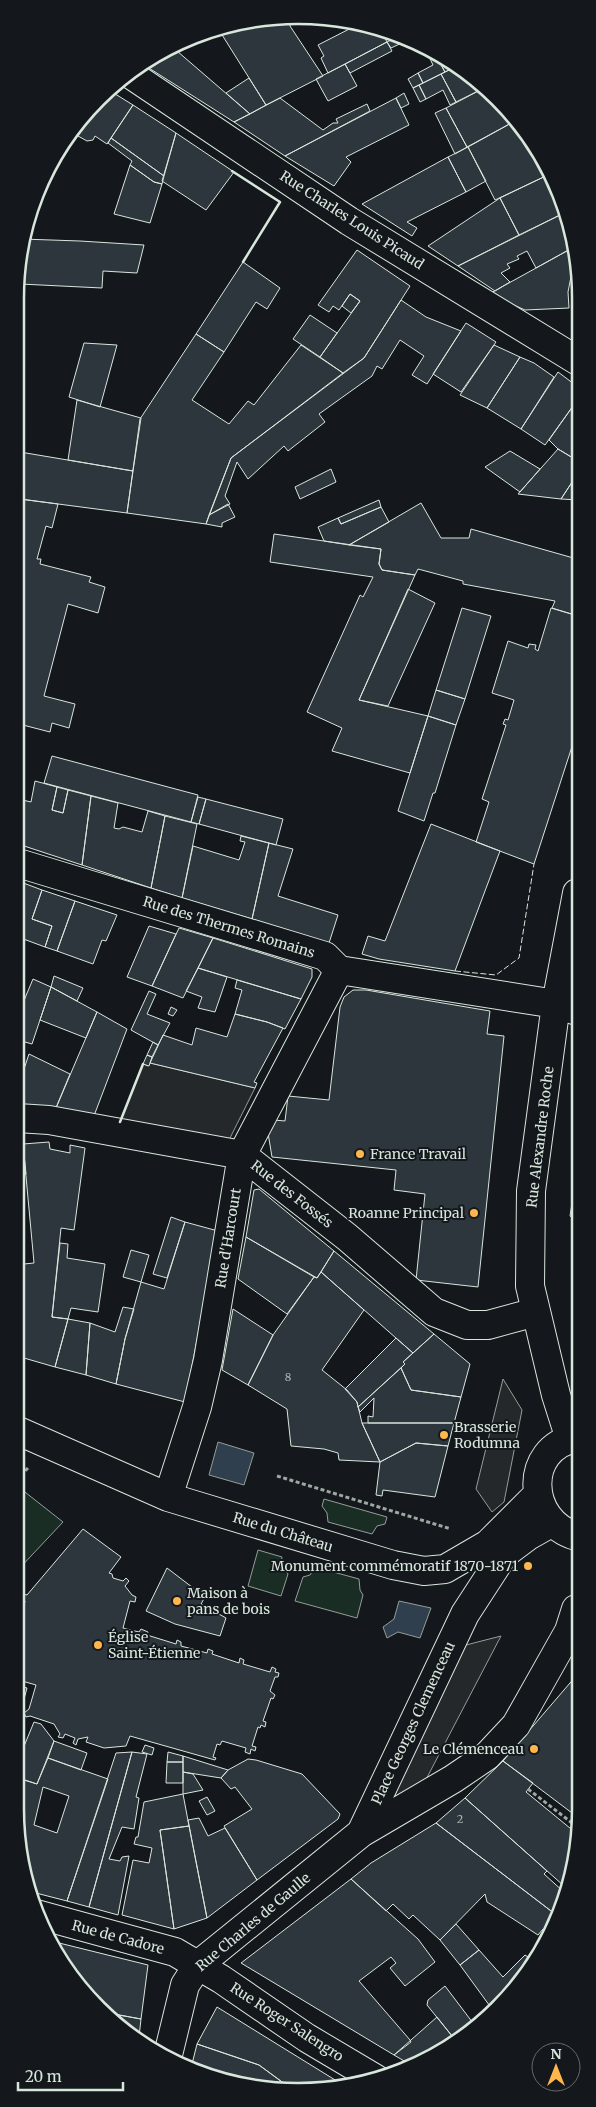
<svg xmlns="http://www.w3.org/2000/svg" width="596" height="2107" font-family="Merriweather,serif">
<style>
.green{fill:#1a2d24;stroke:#939e99}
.parking{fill:#24282b;stroke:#939e99}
.water{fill:#2f3f4d;stroke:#939e99}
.building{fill:#2c363c;stroke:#d8e6dc;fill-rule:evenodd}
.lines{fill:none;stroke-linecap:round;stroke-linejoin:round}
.minor-casing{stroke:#d8e6dc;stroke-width:30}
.path{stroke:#9da8a2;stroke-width:3;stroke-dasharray:4 2.5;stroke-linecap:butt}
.minor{stroke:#14181c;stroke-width:28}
.fence{stroke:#d8e6dc;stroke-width:1;stroke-dasharray:6 2.5;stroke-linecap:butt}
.wall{stroke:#d8e6dc;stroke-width:2.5}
.poi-dot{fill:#ffb74d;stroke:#14181c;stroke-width:2}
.labels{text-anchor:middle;stroke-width:4;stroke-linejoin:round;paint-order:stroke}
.number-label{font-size:11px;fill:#adbab4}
.street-label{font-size:14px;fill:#d8e6dc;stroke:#14181c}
.poi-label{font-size:14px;fill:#d8e6dc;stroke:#14181c;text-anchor:start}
.rim{fill:none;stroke:#d8e6dc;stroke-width:2.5}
</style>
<rect width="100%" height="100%" fill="#14181c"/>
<!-- green -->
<path class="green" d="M16,1485L63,1522L16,1572Z
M324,1499L387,1517L385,1524L377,1526L372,1534L328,1522L327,1513L322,1506Z
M258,1550L282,1557L281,1563L288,1574L281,1596L248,1586Z
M315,1567L359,1579L360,1590L363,1595L357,1618L295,1601L303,1577L310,1575Z"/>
<!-- parking -->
<path class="parking" d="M150,1063L255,1088L226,1146L119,1125L143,1064L148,1066Z
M503,1379L522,1410L504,1502L492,1512L476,1489Z
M501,1636L421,1789L385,1804L466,1645Z"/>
<!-- water -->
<path class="water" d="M218,1442L254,1453L244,1485L209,1475Z
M399,1601L431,1608L420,1638L398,1632L387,1638L383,1627L394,1619Z"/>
<!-- building -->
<path class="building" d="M243,20H290V26L323,76L266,105L219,30Z
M361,23L381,30L387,42L328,73L321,58L324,56L318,45Z
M399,36L408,40L391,48L387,42Z
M387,42L392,51L350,73L345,64Z
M423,44L434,52L445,72L423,83L418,73L433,65Z
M174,49L177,51L250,114L234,122L141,63Z
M434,52L455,67L445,72Z
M345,64L357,86L328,101L316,79Z
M455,67L484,88L456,102L441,74Z
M418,73L423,83L413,88L408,79Z
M441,74L456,102L450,105L443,90L426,99L419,85Z
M249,78L266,105L250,114L226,93Z
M419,85L426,99L420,102L413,88Z
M484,88L498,98L515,121L467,147L446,108Z
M112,92L133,105L107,144L95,136L93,140L87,141L78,136L76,132L78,126Z
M404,93L409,104L401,108L396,98Z
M280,98L323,130L333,123H338L336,119L367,104L370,111L285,156L234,122Z
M396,98L409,125L346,157L351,162L334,186L285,156Z
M133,105L176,133L164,176L111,138Z
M446,108L467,147L455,154L435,113Z
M515,121L552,173L495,200L468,147Z
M176,133L234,172L206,210L162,181Z
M111,138L164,176L162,184L154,182L130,165L132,161L108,143Z
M468,147L486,181L466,192L448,157Z
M448,157L466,192L407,222L417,228L412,236L362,204Z
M130,165L154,182L162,184L150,223L114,214Z
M552,173L564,213L519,235L500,198Z
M500,198L519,235L458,266L428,246Z
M564,213L574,247L536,268L527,251L517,256L519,259L507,264L510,268L501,273L510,282L495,291L458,266Z
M22,239L80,241L144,245L137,273L103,271L102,288L20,284Z
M574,247L576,251L568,292L569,308L525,310L489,294Z
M357,250L410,286L364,358L343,373L320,357L360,301L350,294L339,310L333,306L329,312L318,305Z
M243,262L280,288L267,309L256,302L224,352L196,334Z
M350,294L360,301L351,313L342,306Z
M401,300L426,317L461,331L427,384L412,375L424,356L400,340L382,369L377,366L372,376L319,414L325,422L288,451L284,446L248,479L237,462L225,496L230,504L209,515L231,458L364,358Z
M310,315L337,333L320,357L293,339Z
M466,323L496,342L461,392L433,374Z
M196,334L224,352L192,400L229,424L248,401L254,405L301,345L343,373L231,458L206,524L127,513L140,419Z
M84,343L117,345L100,407L69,397Z
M494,345L520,357L487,408L460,395Z
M520,357L534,363L554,377L521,429L487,408Z
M558,372L578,387V399L545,445L521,429Z
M578,399V461L558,449L549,440Z
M77,400L141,418L133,471L68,460Z
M558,449L578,461V473L561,499L518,494Z
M510,451L540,469L520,492L485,467Z
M20,452L133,471L127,513L20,499Z
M331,469L336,482L300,499L295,487Z
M578,473V500L561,499Z
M20,499L58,504L52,528L46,526L37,559H41L40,564L91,577L89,582L105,587L98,613L68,604L44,696L75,704L69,728L52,723L50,732L19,724Z
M379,500L381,507L341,524L338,518Z
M421,503L441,538H469L471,529L577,559L578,555V616L552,608L555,601L463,584V581L418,569L415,575L382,570L379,564L381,549L349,545Z
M228,504L235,517L222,523V527L206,524L209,515Z
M381,507L389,522L349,545L324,541L318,527L338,518L341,524Z
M274,534L381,549L379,564L382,570L415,575L359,700L428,716L410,773L332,751L342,728L307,712L360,595L363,597L373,577L270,562Z
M408,589L435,603L388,706L359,700Z
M462,608L491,616L465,699L436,690Z
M551,608L578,616V728L534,864L476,842L489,802L482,799L506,725L503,724L505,719L508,720L514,700L492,693L508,641L528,648L529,644L536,645L535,649L538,651Z
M436,690L465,699L456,725L428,716Z
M428,716L456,725L435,793H433L424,821L398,811Z
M52,756L198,795L191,822L44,783Z
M35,781L57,787L52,810L63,813L68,790L91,796L82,865L18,844V799L31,802Z
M57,787L68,790L63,813L52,810Z
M91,796L118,803L114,828L119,829L123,827L142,832L148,811L165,816L151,888L82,865Z
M198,797L206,799L199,824L191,822Z
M206,799L283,819L276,845L199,824Z
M165,816L197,824L182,898L151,888Z
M431,824L500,851L455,971L379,959L362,954L368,936L385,941Z
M241,836L269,843L252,919L182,898L193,846L239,860L245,842L240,841Z
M269,843L293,849L278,896L338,915L329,943L252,919Z
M18,881L42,890L32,919L52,926L45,947L18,937Z
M42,890L75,901L57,951L45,947L52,926L32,919Z
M75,901L117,915L106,941L102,940L93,964L57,951Z
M149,926L176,934L152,986L127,977Z
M179,928L213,938L183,998L152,986Z
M213,938L312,969V977L301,999L198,968Z
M198,968L227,977L215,1012L198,1008L202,997L186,991Z
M54,976L83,988L77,1001L51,987Z
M33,979L51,987L32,1044L18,1040V1011L20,1010Z
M237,980L301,999L285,1029L267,1022L235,1014L242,990L235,988Z
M51,987L97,1012L86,1038L40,1020Z
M353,990H366L490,1011L487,1034L504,1036L478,1287L416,1280L425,1194L394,1190L396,1170L272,1157L268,1133L274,1120L285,1121L288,1096L329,1100L340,1007L344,997Z
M149,991L156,994L147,1014L170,1023L158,1045L131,1030Z
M171,1007L177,1010L173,1016L168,1014Z
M97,1012L127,1029L92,1121L53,1115Z
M235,1014L267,1022L283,1028L254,1082L257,1083L255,1088L150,1063L163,1035L192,1045L196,1028L227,1037Z
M153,1042L158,1045L152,1057L147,1055Z
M29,1054L70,1074L53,1115L17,1111V1090Z
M147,1055L152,1057L149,1066L143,1064Z
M49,1142L50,1149L70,1153V1145L85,1148L74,1230L61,1228L52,1317L68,1319L55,1367L17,1356V1317L23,1269L24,1264L34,1263L23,1144Z
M23,1144L26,1174L17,1175V1145Z
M577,1172V1221L570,1216Z
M259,1189L334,1251L317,1278L246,1237L254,1190Z
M171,1217L185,1222L167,1278L153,1274Z
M185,1222L218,1231L185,1402L116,1384L125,1339L141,1282L164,1289Z
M246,1237L314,1277L287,1314L238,1279Z
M60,1243L68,1244L67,1258L105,1264L98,1312L71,1308L68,1319L52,1317Z
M131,1250L149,1255L141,1282L123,1277Z
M334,1251L434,1334L413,1353L321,1272Z
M321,1272L364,1310L322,1370L347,1390L357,1402L362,1423L380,1462L339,1460L338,1453L324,1449L291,1446L287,1409L248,1385L273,1335L314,1277L317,1278Z
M123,1307L134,1309L125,1339L116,1384L86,1375L90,1323L115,1332Z
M233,1309L273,1335L248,1385L222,1370Z
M68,1319L90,1323L86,1375L55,1367Z
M434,1334L470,1364L461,1397L411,1390L401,1368L405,1364L403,1362Z
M396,1338L413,1353L403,1362L405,1364L358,1407L357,1402L345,1389Z
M401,1368L411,1390L461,1397L454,1423H368V1416L373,1417L374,1398L360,1412L358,1407Z
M362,1423H454L448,1446L416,1443L380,1462Z
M416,1443L448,1446L435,1497L383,1490L382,1496L376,1495L380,1462Z
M83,1529L121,1557L109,1573L112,1574L113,1578L123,1581L126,1578L129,1581L125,1586L132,1595L136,1597L135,1602L130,1601L123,1628L139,1632L141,1629L148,1632L147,1635L176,1644L177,1640L181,1642V1646L207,1653L208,1649L213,1651L212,1654L239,1663L240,1658L244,1660L243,1664L270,1672L272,1667L276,1669L275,1672L279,1673L278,1677H275L270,1691L275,1695L273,1699L271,1698L263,1721L266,1722L265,1727L261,1725L260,1728L258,1727L252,1746L256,1747L255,1751L251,1749L250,1754L245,1752L246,1748L222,1741L220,1745L217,1744L213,1757L216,1758L215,1760L130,1736L126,1746L104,1748L86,1742L88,1737L78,1739L76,1745L73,1743L75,1738L65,1734L63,1738L58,1737L60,1734L54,1724L30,1716L26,1717L24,1713L29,1709L36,1685L15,1679L16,1620L22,1616L25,1601L22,1600L23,1594L27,1595Z
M167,1568L205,1597L201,1604L226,1618L220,1636L175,1624L146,1611Z
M576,1676V1816L503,1761Z
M15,1685L27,1688L20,1714L15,1713Z
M34,1722L41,1724L54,1741L37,1784L15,1777V1768Z
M54,1741L87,1753L81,1770L48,1758Z
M145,1745L154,1748L152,1755L142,1752Z
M132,1752L147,1754L136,1797L139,1798L134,1829L122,1827L109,1859L120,1861L122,1857L129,1856L118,1915L89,1907Z
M132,1752L89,1907L67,1901L116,1753Z
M168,1752L183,1756V1762H167Z
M183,1756L228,1770L221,1778L183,1772Z
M48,1758L108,1779L67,1901L32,1892L15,1809V1777L37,1784ZM43,1787L69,1796L57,1833L34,1825Z
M248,1759L256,1760L302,1774L340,1814L338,1819L257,1880L224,1826L252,1809L235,1787L231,1789L221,1778L228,1770Z
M503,1761L533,1783L526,1792L576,1833V1864L571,1877L564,1886L465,1798Z
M167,1762H183V1783H166Z
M183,1772L193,1774L203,1790L183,1794Z
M183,1794L189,1826L160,1830L174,1929L122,1915L133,1860L149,1863L152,1848L134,1844L136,1837H138L144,1802Z
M207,1797L215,1811L207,1815L199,1801Z
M465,1798L547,1871L544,1874L565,1893L555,1914L436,1823Z
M199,1818L208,1836L225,1828L257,1880L207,1918L188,1820Z
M436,1823L555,1914L558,1910L549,1934L543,1929L538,1935L487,1902L485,1894L440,1940L413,1915L409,1919L393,1904L386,1911L351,1879L371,1863Z
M189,1826L207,1918L174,1929L160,1830Z
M351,1879L418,1939L435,1962L405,1986L390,1968L396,1963L391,1957L359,1981L410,2040L411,2042L394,2055L241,1963Z
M456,1924L479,1950L460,1965L440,1940Z
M51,1941L148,1965L141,2019L108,2013L85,1996Z
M479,1950L503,1977L525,1955L534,1961L492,2009L460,1965Z
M445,1986L476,2027L471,2033L456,2041L427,2005L428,2000Z
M217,2007L340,2083L293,2090L259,2065L197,2044Z
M108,2013L141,2019L139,2037Z
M437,2017L456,2041L411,2065L394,2055Z
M197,2044L259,2065L293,2090L279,2091L191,2068Z"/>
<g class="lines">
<!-- minor casing -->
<g class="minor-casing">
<path id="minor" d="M130,74L349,221L578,361
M18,863L325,956L339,970L556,1004L577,1011
M17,1118L49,1120L242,1155L347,1237L434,1312L467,1325H488L536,1312
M16,1430L168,1497L393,1565L424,1571L445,1569L488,1544L537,1495
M570,1439L556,1395L530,1286L531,1191L556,1004L577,893
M168,1497L197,1407L208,1360L242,1155L339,970
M576,1536C526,1521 523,1448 576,1438
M361,1833L465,1614L504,1554L528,1536L551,1523
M36,1914L175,1952L221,1979L307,2038L376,2079
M167,2059L185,1985L198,1965L361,1833L453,1779L487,1756L516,1725L569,1631L576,1609"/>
</g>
<!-- path -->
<path class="path" d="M277,1476L451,1529
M16,1480L28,1468
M528,1789L576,1826"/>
<!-- minor -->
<use href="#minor" class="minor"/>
<!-- fence -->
<path class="fence" d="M455,971L496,975L519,958L534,864"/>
<!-- wall -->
<path class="wall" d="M232,171L280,202L243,262
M120,1122L143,1064"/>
</g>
<!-- markers -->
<g class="poi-dot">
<circle cx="360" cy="1154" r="5"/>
<circle cx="474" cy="1213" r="5"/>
<circle cx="444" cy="1435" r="5"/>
<circle cx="528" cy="1566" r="5"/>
<circle cx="177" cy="1601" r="5"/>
<circle cx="98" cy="1645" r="5"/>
<circle cx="534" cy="1749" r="5"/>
</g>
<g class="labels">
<!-- number labels -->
<g class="number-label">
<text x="288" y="1381">8</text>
<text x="460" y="1823">2</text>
</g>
<!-- street labels -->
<g class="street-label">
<text transform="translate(352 220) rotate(33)" y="5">Rue Charles Louis Picaud</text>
<text transform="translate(229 927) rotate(17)" y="5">Rue des Thermes Romains</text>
<text transform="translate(540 1137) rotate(-83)" y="5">Rue Alexandre Roche</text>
<text transform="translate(292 1194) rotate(38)" y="5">Rue des Fossés</text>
<text transform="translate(228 1238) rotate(-81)" y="5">Rue d'Harcourt</text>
<text transform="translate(283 1532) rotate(17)" y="5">Rue du Château</text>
<text transform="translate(413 1723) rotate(-65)" y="5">Place Georges Clemenceau</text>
<text transform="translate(253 1922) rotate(-40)" y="5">Rue Charles de Gaulle</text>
<text transform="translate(118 1937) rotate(15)" y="5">Rue de Cadore</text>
<text transform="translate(287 2022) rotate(33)" y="5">Rue Roger Salengro</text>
</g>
<!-- poi labels -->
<g class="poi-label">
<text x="370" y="1159">France Travail</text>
<text x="464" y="1218" text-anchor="end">Roanne Principal</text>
<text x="454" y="1432">Brasserie<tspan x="454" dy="16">Rodumna</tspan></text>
<text x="518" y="1571" text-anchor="end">Monument commémoratif 1870-1871</text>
<text x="187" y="1598">Maison à<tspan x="187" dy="16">pans de bois</tspan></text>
<text x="108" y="1642">Église<tspan x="108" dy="16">Saint-Étienne</tspan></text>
<text x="524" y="1754" text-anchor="end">Le Clémenceau</text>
</g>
</g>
<!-- crop -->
<path d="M0 0H596V2107H0ZM298 24H298A274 274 0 0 1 572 298V1809A274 274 0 0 1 298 2083H298A274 274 0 0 1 24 1809V298A274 274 0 0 1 298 24Z" fill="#14181c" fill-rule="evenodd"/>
<path class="rim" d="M298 24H298A274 274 0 0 1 572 298V1809A274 274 0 0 1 298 2083H298A274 274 0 0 1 24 1809V298A274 274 0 0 1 298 24Z"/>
<!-- north arrow -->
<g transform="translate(556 2067)"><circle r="24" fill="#14181c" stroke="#626a69"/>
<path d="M0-4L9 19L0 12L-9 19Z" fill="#ffb74d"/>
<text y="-8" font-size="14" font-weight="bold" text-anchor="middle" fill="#d8e6dc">N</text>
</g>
<!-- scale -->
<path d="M18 2082v8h105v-8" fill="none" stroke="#d8e6dc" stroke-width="2.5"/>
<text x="25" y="2082" font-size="15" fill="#d8e6dc" stroke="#14181c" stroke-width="4" paint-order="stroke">20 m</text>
</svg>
